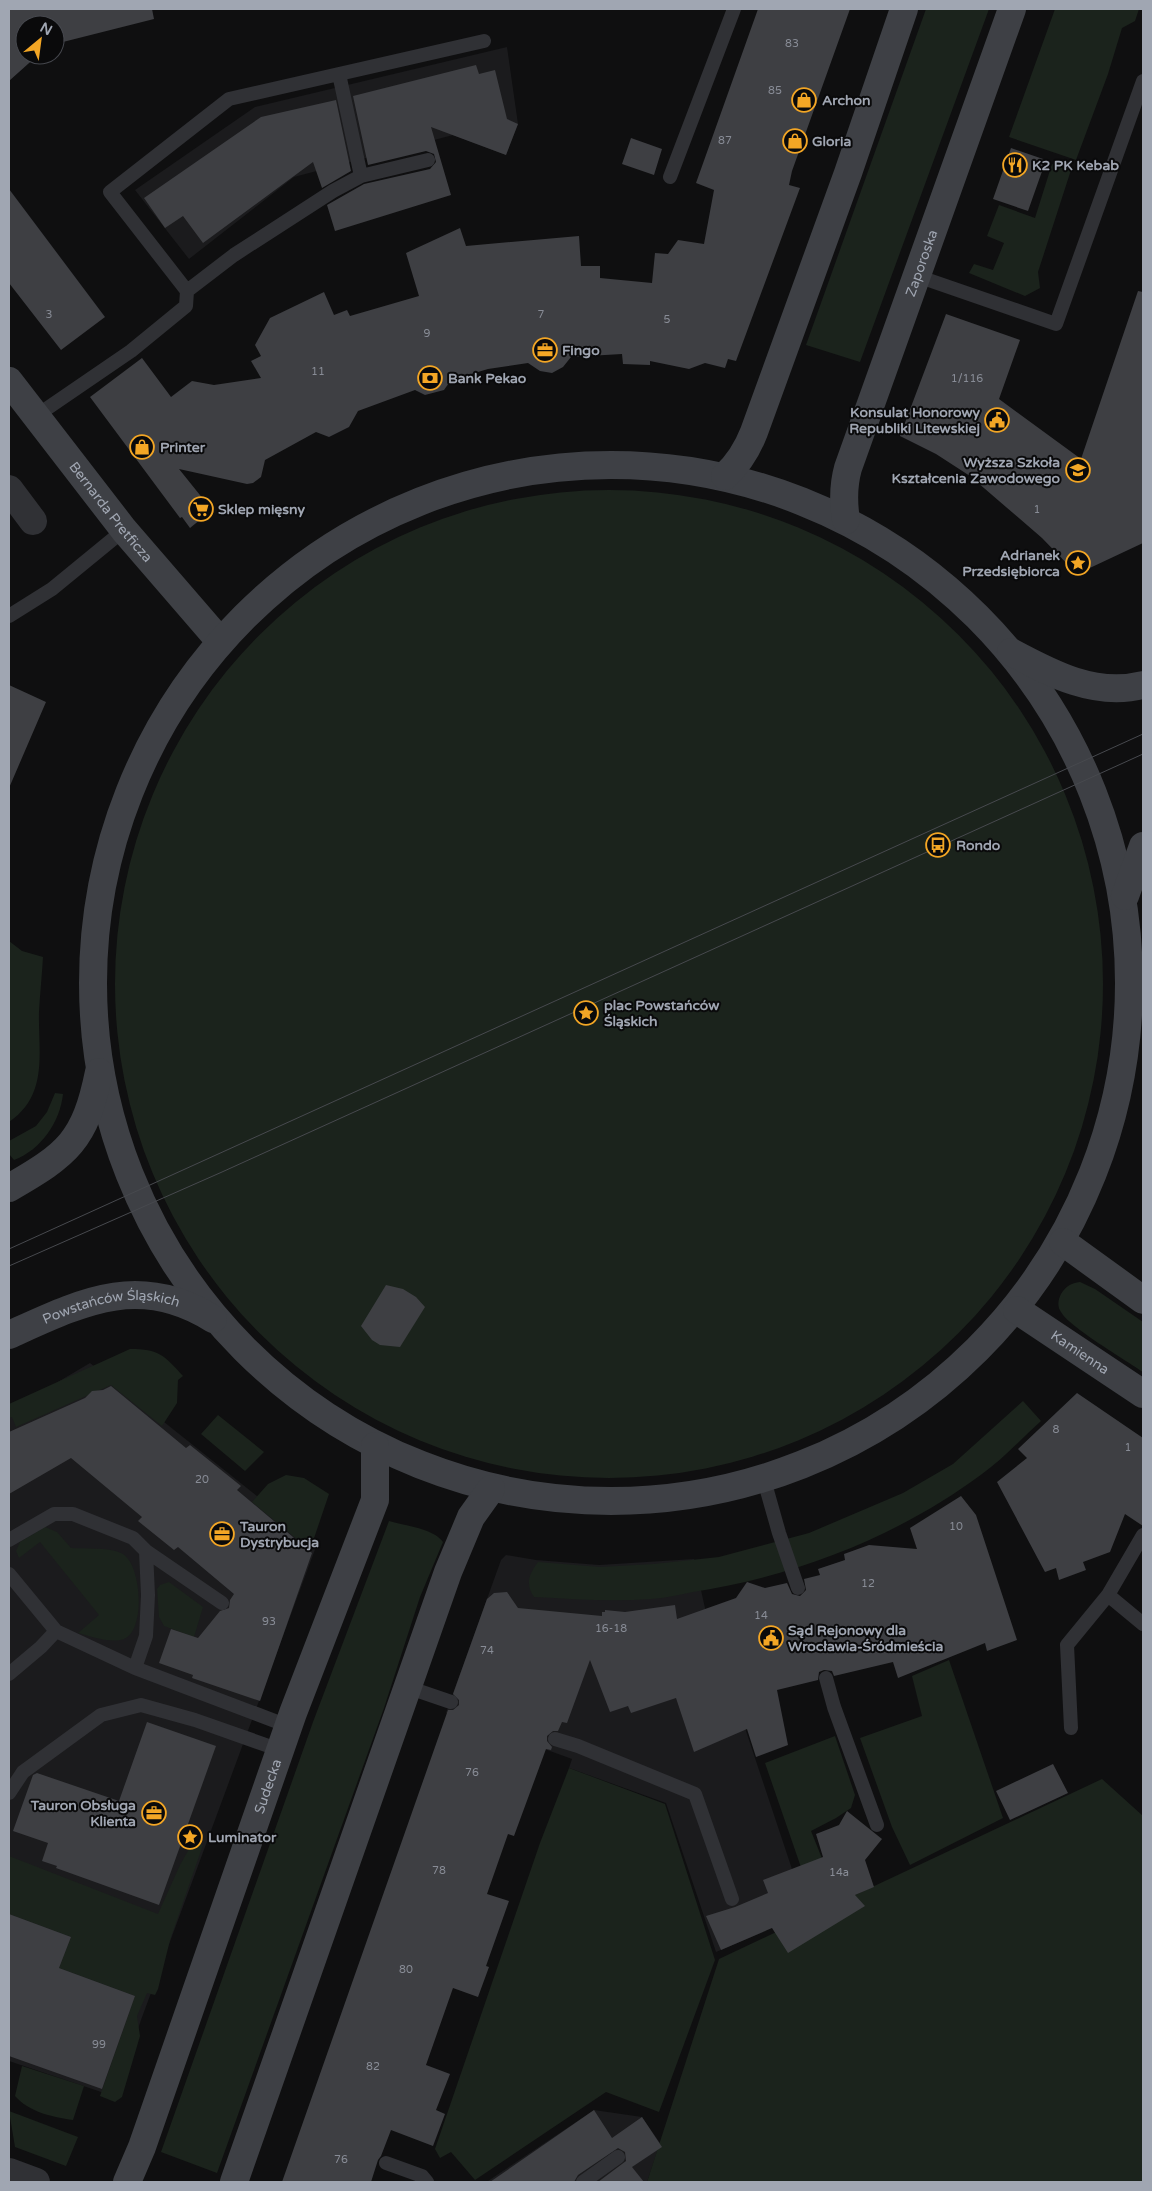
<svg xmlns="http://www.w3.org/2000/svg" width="1152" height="2191" font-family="'Varela Round',sans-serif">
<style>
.built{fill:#1b1b1d}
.green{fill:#1b231c}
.building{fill:#3e3f43}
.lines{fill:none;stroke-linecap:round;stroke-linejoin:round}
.lane{stroke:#303135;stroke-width:14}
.street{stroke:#303135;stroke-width:28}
.secondary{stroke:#3e4045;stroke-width:28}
.tram{stroke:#47494e;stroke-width:1}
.labels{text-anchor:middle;stroke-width:4;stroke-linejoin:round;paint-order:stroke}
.number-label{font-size:11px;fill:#888c96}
.poi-label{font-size:14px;font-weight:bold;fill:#a0a6b2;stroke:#0a0a0b;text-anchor:start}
.street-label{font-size:14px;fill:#a0a6b2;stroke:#0a0a0b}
</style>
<rect width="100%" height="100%" fill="#0f0f10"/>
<!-- built -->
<path class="built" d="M507,47L518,124L506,155L453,135L294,177L189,259L135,190L255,107Z
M90,1363L317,1544L141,2020L116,2097L9,2061V1411Z
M506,1555L536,1560L599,1565L694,1559L705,1608L792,1869L766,1931L716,1952L666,1803L569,1768L572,1759L446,1713L501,1560Z
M594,2110L642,2117L660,2143L647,2182L488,2181Z"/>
<!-- green -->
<path class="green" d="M926,9H989L860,362L806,345Z
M1055,9H1139L1135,21L1122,28L1108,74L1076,160L1009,137Z
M1052,164L1071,170L1038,272L1040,288L1025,296L969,273L974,264L993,270L1004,243L987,236L999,205L1035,218Z
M115 984a494 494 0 1 1 988 0a494 494 0 1 1-988 0Z
M9,941L22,951L43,957C42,975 40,993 39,1012C38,1052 49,1095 9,1122Z
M55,1093L63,1094C60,1122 41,1150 14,1160L9,1154V1141L36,1126L47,1112Z
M1080,1282L1095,1289L1143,1322V1372C1127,1361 1068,1326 1061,1312C1057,1306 1058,1300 1061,1294C1066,1286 1071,1283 1080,1282Z
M130,1349C159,1349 164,1355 183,1376L178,1380L177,1403L162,1426L111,1385L16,1427L12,1417L9,1418V1404Z
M1023,1401L1041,1421C1021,1439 1003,1459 982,1474C897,1537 796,1576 693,1592C679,1595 665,1598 651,1599C612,1602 573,1599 534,1597C525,1584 529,1574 538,1562L600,1567L654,1564L719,1557L809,1533L903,1493L953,1464Z
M218,1415L264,1452L245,1471L201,1434Z
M286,1475L304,1478L329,1494L310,1550L252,1502L268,1484Z
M389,1521C405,1526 433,1528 443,1542L420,1597L384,1708L217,2173L161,2152L313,1722Z
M45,1527L57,1532L71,1548C87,1549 107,1547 121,1553C142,1562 146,1631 124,1639C110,1644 91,1636 78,1633L99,1615L40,1542L19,1558L16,1551L20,1542Z
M169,1582L203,1607L194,1637L164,1626L159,1617L157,1589L160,1585Z
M949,1660L1003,1818L910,1865L892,1827L860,1738L922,1716L912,1676Z
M835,1736L855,1795L851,1808L836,1818L811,1831L825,1866L804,1876L765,1763Z
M569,1768L665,1804L715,1960L659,2112L606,2092L475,2180L451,2152L440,2158L435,2149L540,1843Z
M1102,1779L1143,1816V2182H647L719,1959Z
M193,1842L203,1845L170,1940L158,1989L155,1995L147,1993L137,2016L140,2036L122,2097L115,2102L100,2096L135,1996L59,1968L71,1937L9,1914V1856L158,1914L180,1865Z
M22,2066L84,2086L73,2120C52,2117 29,2112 15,2096Z
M9,2111L78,2137L66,2166L15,2147Z"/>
<!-- building -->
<path class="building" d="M9,9H152L154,19L55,44V25H25V55H38L9,81Z
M758,9H850L792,171L789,185L800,188L736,361L728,359L725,368L705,363L689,369L650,361V365L623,364L622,354L571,357L563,367L552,373L540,371L528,363L488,369L451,380L444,390L425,395L415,390L358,411L349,427L329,437L316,432L265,460L261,477L253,483L247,484L179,469L212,510L190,528L182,517L180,518L90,397L142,358L171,397L192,381L214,385L261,378L251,361L261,356L255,345L270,318L324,292L334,315L347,310L350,316L419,296L406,253L460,228L466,246L579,236L581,266H600V278L652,283L655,253L668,254L678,240L704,244L714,190L696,183Z
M476,65L479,74L495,70L507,119L518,124L506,155L431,127L451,195L335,231L327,205L364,184L430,169L436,162L434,154L426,151L368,165L353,96Z
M336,100L351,171L322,188L313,162L203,243L183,216L165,228L144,198L261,117Z
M631,138L662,149L654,175L622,164Z
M1011,148L1046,160L1028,211L993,199Z
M9,189L105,317L61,350L9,283Z
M1138,291L1143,292V543L1077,574L1042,538L970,476L936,454L900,436L946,314L1020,340L999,399L1081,459Z
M9,685L46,702L9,788Z
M386,1285L403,1289L416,1297L425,1307L400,1347L380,1345L372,1340L361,1326Z
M111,1386L186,1448L190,1445L241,1486L237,1490L312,1553L260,1701L192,1678L193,1675L159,1663L171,1629L198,1638L220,1611L229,1608L230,1600L234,1594L178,1547L174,1550L138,1521L142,1517L71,1458L9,1494V1432L85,1398L92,1391L103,1390Z
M1077,1393L1143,1438V1526L1125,1514L1110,1552L1083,1562L1086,1570L1059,1580L1056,1568L1045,1572L997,1482L1027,1458L1018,1449Z
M961,1496L976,1515L1017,1640L987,1651L985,1643L898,1678L893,1662L834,1676L832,1671L824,1670L819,1672L818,1680L777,1690L788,1745L756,1757L747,1729L694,1752L676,1698L631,1713L628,1706L610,1712L590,1660L567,1723L562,1722L558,1731H553L547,1736V1741L552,1747L551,1750L546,1749L514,1836L508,1834L487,1894L509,1901L486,1966L489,1967L478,1997L453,1988L426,2065L450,2074L436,2110L445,2114L433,2146L391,2130L381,2156L378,2160L371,2182H282L448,1710H453L459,1705V1700L453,1694L487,1599L494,1593L507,1592L518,1608L602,1616V1612H605V1610L625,1612L675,1605L677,1619L736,1598L747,1582L765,1588L787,1583L792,1594L800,1596L806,1590L804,1579L820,1575L818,1569L845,1560L844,1554L869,1545L917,1549L910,1528Z
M147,1722L216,1746L159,1905L56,1868L57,1866L42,1861L48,1843L13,1831L33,1775L37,1773L119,1801Z
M1053,1764L1068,1793L1010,1820L996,1791Z
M847,1811L882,1839L865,1860L874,1887L855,1895L865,1906L788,1953L772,1928L721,1950L706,1916L735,1907L768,1893L763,1880L823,1857L816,1834L839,1825Z
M9,1914L71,1937L59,1968L135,1996L102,2089L9,2056Z
M594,2110L612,2138L642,2117L662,2147L632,2167L644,2182H598L626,2161L625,2152L618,2148L578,2175L574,2182H490Z"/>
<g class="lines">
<!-- lane -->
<path class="lane" d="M339,74L361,176
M670,177L734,9
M917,276L1056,324L1143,81
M187,291L234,255L333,191L361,176L428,160
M36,416L131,351L186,306L187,291L110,192L229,99L484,41
M9,616L52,589L124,530
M764,1480L779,1533L798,1588
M1143,1535L1108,1595L1143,1624
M9,1540L54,1514H73L133,1538L146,1551L222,1603
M9,1574L56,1631L41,1647L9,1674
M56,1631L135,1668L146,1636L148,1595L146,1551
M135,1668L288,1726
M826,1678L834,1707L877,1825
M407,1687L451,1702
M1071,1728L1067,1645L1108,1595
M555,1739L578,1746L695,1794L732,1899
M9,1793L23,1772L101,1715L141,1705L195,1720L280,1750
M386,2163L422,2176L427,2182
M583,2182L618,2157"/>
<!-- street -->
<path class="street" d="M9,489L33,521
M9,2172L36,2182"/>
<!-- secondary -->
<g class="secondary">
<path id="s1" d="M9,381L124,530L219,640"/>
<circle cx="611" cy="983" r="518"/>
<path d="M725,476C739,463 747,450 754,432L848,173L904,9"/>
<path id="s2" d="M846,520C843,501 843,486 848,468L1012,9"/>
<path d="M1011,652C1052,674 1095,697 1143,685"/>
<path d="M1125,896L1143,846"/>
<path d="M9,1188C68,1154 85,1141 99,1072"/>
<path d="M1063,1242L1143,1300"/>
<path id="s3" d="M1017,1310L1143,1394"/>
<path id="s4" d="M9,1335C80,1303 139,1272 213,1319"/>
<path id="s5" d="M127,2182L142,2147L293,1713L375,1500V1446"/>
<path d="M234,2182L448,1572L471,1517L491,1489"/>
</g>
<!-- tram -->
<path class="tram" d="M9,1249L1143,734
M9,1266L222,1172L1143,754"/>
</g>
<!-- icons -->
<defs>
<g id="shop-ring" transform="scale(1.25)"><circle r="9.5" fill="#0a0a0b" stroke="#f3a625" stroke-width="1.5"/><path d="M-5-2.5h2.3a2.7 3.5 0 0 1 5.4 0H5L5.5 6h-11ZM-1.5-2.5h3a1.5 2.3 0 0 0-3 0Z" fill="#f3a625"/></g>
<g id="restaurant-ring" transform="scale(1.25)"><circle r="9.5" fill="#0a0a0b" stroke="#f3a625" stroke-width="1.5"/><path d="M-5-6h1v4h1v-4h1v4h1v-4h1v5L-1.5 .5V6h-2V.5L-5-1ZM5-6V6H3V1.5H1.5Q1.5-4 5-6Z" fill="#f3a625"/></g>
<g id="office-ring" transform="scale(1.25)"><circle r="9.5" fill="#0a0a0b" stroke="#f3a625" stroke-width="1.5"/><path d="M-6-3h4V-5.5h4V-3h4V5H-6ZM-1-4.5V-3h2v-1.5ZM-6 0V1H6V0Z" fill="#f3a625"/></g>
<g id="bank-ring" transform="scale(1.25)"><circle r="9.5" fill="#0a0a0b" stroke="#f3a625" stroke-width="1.5"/><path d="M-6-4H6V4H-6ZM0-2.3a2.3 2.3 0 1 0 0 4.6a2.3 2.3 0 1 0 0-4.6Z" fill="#f3a625"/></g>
<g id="civic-ring" transform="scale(1.25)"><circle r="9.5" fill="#0a0a0b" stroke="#f3a625" stroke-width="1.5"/><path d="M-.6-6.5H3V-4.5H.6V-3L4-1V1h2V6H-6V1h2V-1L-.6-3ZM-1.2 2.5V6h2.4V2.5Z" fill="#f3a625"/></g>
<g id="university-ring" transform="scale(1.25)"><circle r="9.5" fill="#0a0a0b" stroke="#f3a625" stroke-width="1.5"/><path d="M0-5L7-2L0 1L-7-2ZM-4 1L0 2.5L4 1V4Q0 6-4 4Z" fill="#f3a625"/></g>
<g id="supermarket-ring" transform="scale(1.25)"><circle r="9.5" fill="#0a0a0b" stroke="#f3a625" stroke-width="1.5"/><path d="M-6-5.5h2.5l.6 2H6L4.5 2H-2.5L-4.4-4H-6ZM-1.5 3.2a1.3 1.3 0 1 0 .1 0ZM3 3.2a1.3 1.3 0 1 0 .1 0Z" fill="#f3a625"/></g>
<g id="sight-ring" transform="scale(1.25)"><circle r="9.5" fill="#0a0a0b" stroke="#f3a625" stroke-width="1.5"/><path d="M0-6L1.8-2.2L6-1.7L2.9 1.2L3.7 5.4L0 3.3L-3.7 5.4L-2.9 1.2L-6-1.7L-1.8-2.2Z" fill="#f3a625"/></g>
<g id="bus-ring" transform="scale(1.25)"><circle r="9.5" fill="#0a0a0b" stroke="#f3a625" stroke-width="1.5"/><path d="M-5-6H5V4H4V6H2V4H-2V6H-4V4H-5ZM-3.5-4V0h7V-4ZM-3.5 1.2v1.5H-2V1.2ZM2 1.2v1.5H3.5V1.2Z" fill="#f3a625"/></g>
</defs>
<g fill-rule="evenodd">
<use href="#shop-ring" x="804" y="100"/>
<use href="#shop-ring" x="795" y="141"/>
<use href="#restaurant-ring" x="1015" y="165"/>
<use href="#office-ring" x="545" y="350"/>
<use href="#bank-ring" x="430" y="378"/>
<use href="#civic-ring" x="997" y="420"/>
<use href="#shop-ring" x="142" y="447"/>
<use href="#university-ring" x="1078" y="470"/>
<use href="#supermarket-ring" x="201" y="509"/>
<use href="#sight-ring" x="1078" y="563"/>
<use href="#bus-ring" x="938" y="845"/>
<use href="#sight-ring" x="586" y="1013"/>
<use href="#office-ring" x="222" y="1534"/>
<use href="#civic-ring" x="771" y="1638"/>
<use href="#office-ring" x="154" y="1813"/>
<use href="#sight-ring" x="190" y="1837"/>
</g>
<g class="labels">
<!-- number labels -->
<g class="number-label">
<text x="792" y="47">83</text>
<text x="775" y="94">85</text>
<text x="725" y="144">87</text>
<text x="49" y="318">3</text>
<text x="541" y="318">7</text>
<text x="667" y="323">5</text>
<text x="427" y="337">9</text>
<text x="318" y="375">11</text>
<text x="967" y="382">1/116</text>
<text x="1037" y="513">1</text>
<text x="1056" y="1433">8</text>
<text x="1128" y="1451">1</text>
<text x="202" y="1483">20</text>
<text x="956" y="1530">10</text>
<text x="868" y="1587">12</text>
<text x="761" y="1619">14</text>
<text x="269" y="1625">93</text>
<text x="611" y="1632">16-18</text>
<text x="487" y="1654">74</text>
<text x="472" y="1776">76</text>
<text x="439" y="1874">78</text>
<text x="839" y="1876">14a</text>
<text x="406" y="1973">80</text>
<text x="99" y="2048">99</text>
<text x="373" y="2070">82</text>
<text x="341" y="2163">76</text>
</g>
<!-- poi labels -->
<g class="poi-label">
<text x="822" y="105">Archon</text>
<text x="812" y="146">Gloria</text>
<text x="1032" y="170">K2 PK Kebab</text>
<text x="562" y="355">Fingo</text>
<text x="448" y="383">Bank Pekao</text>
<text x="980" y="417" text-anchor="end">Konsulat Honorowy<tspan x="980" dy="16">Republiki Litewskiej</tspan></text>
<text x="160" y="452">Printer</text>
<text x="1060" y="467" text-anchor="end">Wyższa Szkoła<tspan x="1060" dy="16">Kształcenia Zawodowego</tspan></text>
<text x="218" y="514">Sklep mięsny</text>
<text x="1060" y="560" text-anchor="end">Adrianek<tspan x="1060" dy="16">Przedsiębiorca</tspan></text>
<text x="956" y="850">Rondo</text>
<text x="604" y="1010">plac Powstańców<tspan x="604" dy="16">Śląskich</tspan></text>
<text x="240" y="1531">Tauron<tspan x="240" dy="16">Dystrybucja</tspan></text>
<text x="788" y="1635">Sąd Rejonowy dla<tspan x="788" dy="16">Wrocławia-Śródmieścia</tspan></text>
<text x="136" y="1810" text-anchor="end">Tauron Obsługa<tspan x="136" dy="16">Klienta</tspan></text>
<text x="208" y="1842">Luminator</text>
</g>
<!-- street labels -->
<g class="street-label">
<text dy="5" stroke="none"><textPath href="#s2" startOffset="270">Zaporoska</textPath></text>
<text dy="5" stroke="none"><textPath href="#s1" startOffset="166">Bernarda Pretficza</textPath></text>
<text dy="5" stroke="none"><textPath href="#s4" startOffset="108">Powstańców Śląskich</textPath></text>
<text dy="5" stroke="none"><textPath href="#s3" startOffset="76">Kamienna</textPath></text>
<text dy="5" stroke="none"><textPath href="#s5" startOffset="420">Sudecka</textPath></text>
</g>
</g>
<!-- border -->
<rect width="1152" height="2191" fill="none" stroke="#a0a6b2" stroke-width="20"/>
<!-- north arrow -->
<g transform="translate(40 40) rotate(29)"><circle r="24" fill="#0a0a0b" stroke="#46484e"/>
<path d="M0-4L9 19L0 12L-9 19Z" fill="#f3a625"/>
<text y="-8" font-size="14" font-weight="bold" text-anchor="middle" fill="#a0a6b2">N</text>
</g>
</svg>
